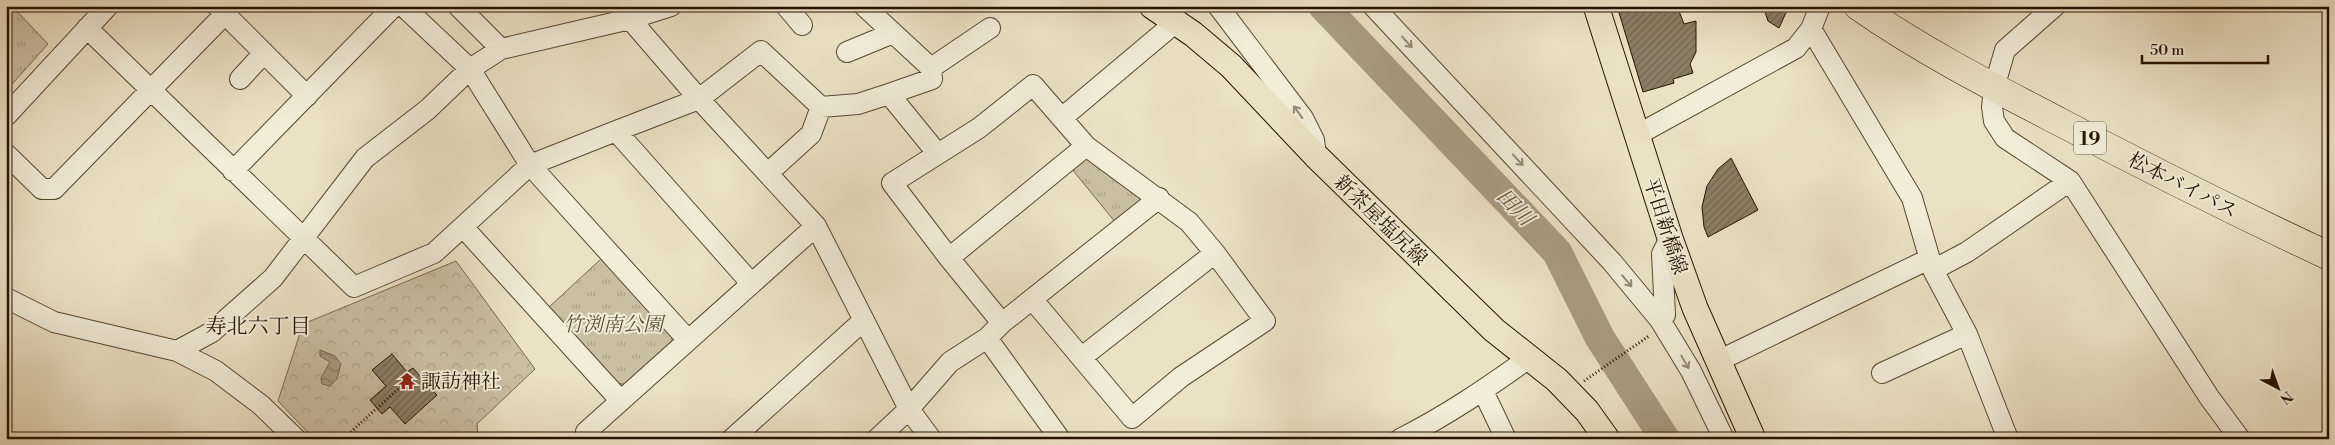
<svg xmlns="http://www.w3.org/2000/svg" width="2335" height="445" font-family="'Libre Bodoni','Noto Serif JP',serif">
<style>
.forest{fill:url(#forest-crowns);stroke:#786852}
.park{fill:url(#park-tufts);stroke:#786852}
.water{fill:url(#water-waves);stroke:#74644d}
.lines{fill:none;stroke-linecap:round;stroke-linejoin:round}
.river{stroke:#a89b81;stroke-width:30}
.building{fill:url(#building-hatch);stroke:#261200}
.minor-casing{stroke:#574631;stroke-width:22}
.major-casing{stroke:#261200;stroke-width:27}
.highway-casing{stroke:#261200;stroke-width:29}
.path{stroke:#261200;stroke-width:3;stroke-dasharray:1 2.5;stroke-linecap:butt}
.minor{stroke:#f2ecd9;stroke-width:20}
.major{stroke:#ebe1c4;stroke-width:25}
.highway{stroke:#ebe1c4;stroke-width:28}
.oneway{stroke:#968a77}
.labels{text-anchor:middle;stroke-width:4;stroke-linejoin:round;paint-order:stroke}
.shield{fill:#f2ecd9;stroke:#635341;stroke-width:1}
.shield-label{font-size:19px;font-weight:bold;fill:#261200}
.street-label{font-size:20px;fill:#261200;stroke:#f2ecd9}
.park-label{font-size:20px;font-style:italic;fill:#5f4e39;stroke:#f2ecd9}
.poi-label{font-size:20px;fill:#261200;stroke:#f2ecd9;text-anchor:start}
.water-label{font-size:21px;font-style:italic;fill:#60503a;stroke:#f2ecd9}
.neighbourhood-label{font-size:21px;fill:#261200;stroke:#f2ecd9}
</style>
<defs>
<pattern id="forest-crowns" width="20" height="18" patternUnits="userSpaceOnUse" patternTransform="scale(1.25)"><rect width="20" height="18" fill="#cabea3"/><path d="M2 6a3 3 0 1 1 6 0M12 15a3 3 0 1 1 6 0" fill="none" stroke="#ada28b"/></pattern>
<pattern id="park-tufts" width="24" height="20" patternUnits="userSpaceOnUse" patternTransform="scale(1.25)"><rect width="24" height="20" fill="#cabea3"/><path d="M3 7l-1-3M5 7V3M7 7l1-3M15 17l-1-3M17 17v-4M19 17l1-3" fill="none" stroke="#ada28b"/></pattern>
<pattern id="water-waves" width="16" height="10" patternUnits="userSpaceOnUse" patternTransform="scale(1.25)"><rect width="16" height="10" fill="#a89b81"/><path d="M0 5q4-4 8 0t8 0" fill="none" stroke="#897d67"/></pattern>
<pattern id="building-hatch" width="6" height="6" patternUnits="userSpaceOnUse" patternTransform="scale(1.25)"><rect width="6" height="6" fill="#8c7e66"/><path d="M-1 1l2-2M0 6l6-6M5 7l2-2" fill="none" stroke="#726652"/></pattern>
</defs>
<rect width="100%" height="100%" fill="#ebe1c4"/>
<filter id="stains"><feTurbulence type="fractalNoise" baseFrequency=".004" numOctaves="4"/><feColorMatrix values="0 0 0 0 .2 0 0 0 0 .09 0 0 0 0 .02 0 0 0 .5 -.17"/></filter>
<radialGradient id="worn" r=".72"><stop offset=".6" stop-color="#630" stop-opacity="0"/><stop offset="1" stop-color="#630" stop-opacity=".3"/></radialGradient>
<!-- forest -->
<path class="forest" d="M456,261L535,369L477,424L478,439H314L278,401L303,324Z"/>
<!-- park -->
<path class="park" d="M6,6H12L48,44L6,91Z
M1091,158L1139,195L1141,203L1116,223L1071,168L1081,159Z
M603,257L672,334V344L628,385L616,383L548,308Z"/>
<!-- water -->
<path class="water" d="M320,350L335,356L341,364L337,379L330,386L322,384L321,378L330,362L320,356Z"/>
<g class="lines">
<!-- river -->
<path class="river" d="M1323,6L1557,252L1600,338L1665,439"/>
</g>
<!-- building -->
<path class="building" d="M1617,6H1677L1684,24L1696,21V52L1690,64L1693,73L1673,79L1674,83L1643,92Z
M1763,6H1789L1779,28L1768,21Z
M1731,158L1758,210L1708,237L1704,227L1702,207L1707,186L1718,169Z
M392,354L407,372L413,368L437,395L405,424L390,407L382,414L370,400L386,386L372,370Z"/>
<g class="lines">
<!-- minor casing -->
<g class="minor-casing">
<path id="minor" d="M217,6L307,96
M403,6L470,69L530,165L688,340
M458,6L501,49
M786,6L802,25
M864,6L931,68L932,79L889,94
M1218,6L1303,118L1314,140L1316,156
M1373,6L1612,262L1660,320L1691,371L1724,439
M2055,6L2005,50L1994,88L1992,107L1994,121L2005,138L2070,181L2209,397L2240,439
M630,19L699,99L816,226L909,409L931,439
M87,28L354,287L434,253L530,165L616,131L751,283
M1811,29L1912,198L1933,270L1967,334L2008,439
M847,52L893,33
M931,68L990,28
M240,79L264,53
M6,116L108,6
M1063,117L1176,22
M616,131L699,99L761,51L821,107L858,104L889,94L937,153
M1637,135L1796,48L1811,29L1820,6
M6,154L42,189H54L225,14
M233,171L394,6
M768,173L811,134L821,107
M463,227L620,400
M949,258L1086,146
M1933,270L1967,252L2070,181
M6,298L54,322L177,351L216,371L261,405L296,439
M1660,320L1665,315L1662,254L1670,238
M1002,323L1159,198
M987,338L1060,439
M177,351L212,332L273,278L365,158L427,110L470,69L501,49L630,19L671,6
M1082,357L1215,253
M1718,361L1929,259
M1882,373L1967,334
M1483,391L1506,439
M587,439L586,432L816,226
M732,439L864,320
M877,439L909,409L950,362L987,338L1002,323L949,258L892,183L979,128L1033,85L1086,146L1189,222L1215,253L1265,321L1181,377L1132,418L1032,299
M1400,439C1446,416 1487,388 1529,358"/>
</g>
<!-- major casing -->
<g class="major-casing">
<path id="major" d="M1152,6L1193,34L1231,66L1316,156L1494,330L1557,380L1587,411L1607,439
M1596,6L1670,238L1695,308L1753,439"/>
</g>
<!-- highway casing -->
<g class="highway-casing">
<path id="highway" d="M1858,6C1921,50 1989,85 2058,121C2147,168 2237,213 2329,256"/>
</g>
<!-- path -->
<path class="path" d="M1584,381L1649,336
M343,439L398,389"/>
<!-- minor -->
<use href="#minor" class="minor"/>
<!-- major -->
<use href="#major" class="major"/>
<!-- highway -->
<use href="#highway" class="highway"/>
</g>
<!-- one-way arrows -->
<defs><path id="oneway-shaft" d="M-6 0H5M1.5-3L5.5 0L1.5 3" fill="none" stroke-width="1.6" stroke-linecap="round" stroke-linejoin="round" transform="scale(1.25)"/></defs>
<g class="oneway">
<use href="#oneway-shaft" transform="translate(1407 42) rotate(47)"/>
<use href="#oneway-shaft" transform="translate(1298 112) rotate(-126)"/>
<use href="#oneway-shaft" transform="translate(1518 160) rotate(47)"/>
<use href="#oneway-shaft" transform="translate(1627 281) rotate(50)"/>
<use href="#oneway-shaft" transform="translate(1685 362) rotate(60)"/>
</g>
<!-- icons -->
<defs>
<g id="temple-bare" transform="scale(1.35)"><path d="M0-6L5-2H3V0L6.5 2.5H4V6H1.5V3h-3V6H-4V2.5H-6.5L-3 0V-2H-5Z" fill="#8f2418" stroke="#f2ecd9" stroke-width="2.5" paint-order="stroke"/></g>
</defs>
<g fill-rule="evenodd">
<use href="#temple-bare" x="407" y="381"/>
</g>
<g class="labels">
<!-- shield labels -->
<rect class="shield" x="2074" y="121.5" width="32" height="33" rx="4"/>
<g class="shield-label">
<text x="2090" y="145">19</text>
</g>
<!-- street labels -->
<g class="street-label">
<text transform="translate(2183 185) rotate(27)" y="7">松本バイパス</text>
<text transform="translate(1381 220) rotate(44)" y="7">新茶屋塩尻線</text>
<text transform="translate(1666 226) rotate(72)" y="7">平田新橋線</text>
</g>
<!-- park labels -->
<g class="park-label">
<text x="613" y="331">竹渕南公園</text>
</g>
<!-- poi labels -->
<g class="poi-label">
<text x="421" y="388">諏訪神社</text>
</g>
<!-- water labels -->
<g class="water-label">
<text transform="translate(1515 207) rotate(46)" y="7">田川</text>
</g>
<!-- neighbourhood labels -->
<g class="neighbourhood-label">
<text x="258" y="333">寿北六丁目</text>
</g>
</g>
<!-- margin -->
<rect width="2335" height="445" fill="none" stroke="#ebe1c4" stroke-width="25"/>
<rect x="8" y="8" width="2320" height="430" fill="none" stroke="#261200" stroke-width="2.5"/>
<rect x="12" y="12" width="2310" height="420" fill="none" stroke="#261200"/>
<!-- north arrow -->
<g transform="translate(2278 388) rotate(139)" stroke="#f2ecd9" stroke-width="4" paint-order="stroke">
<path d="M0-4L9 19L0 12L-9 19Z" fill="#261200"/>
<text y="-8" font-size="14" font-weight="bold" text-anchor="middle" fill="#261200">N</text>
</g>
<!-- scale -->
<path d="M2142 55v8h126v-8" fill="none" stroke="#261200" stroke-width="2.5"/>
<text x="2150" y="55" font-size="15" fill="#261200" stroke="#f2ecd9" stroke-width="4" paint-order="stroke">50 m</text>
<rect width="100%" height="100%" filter="url(#stains)"/>
<rect width="100%" height="100%" fill="url(#worn)"/>
</svg>
